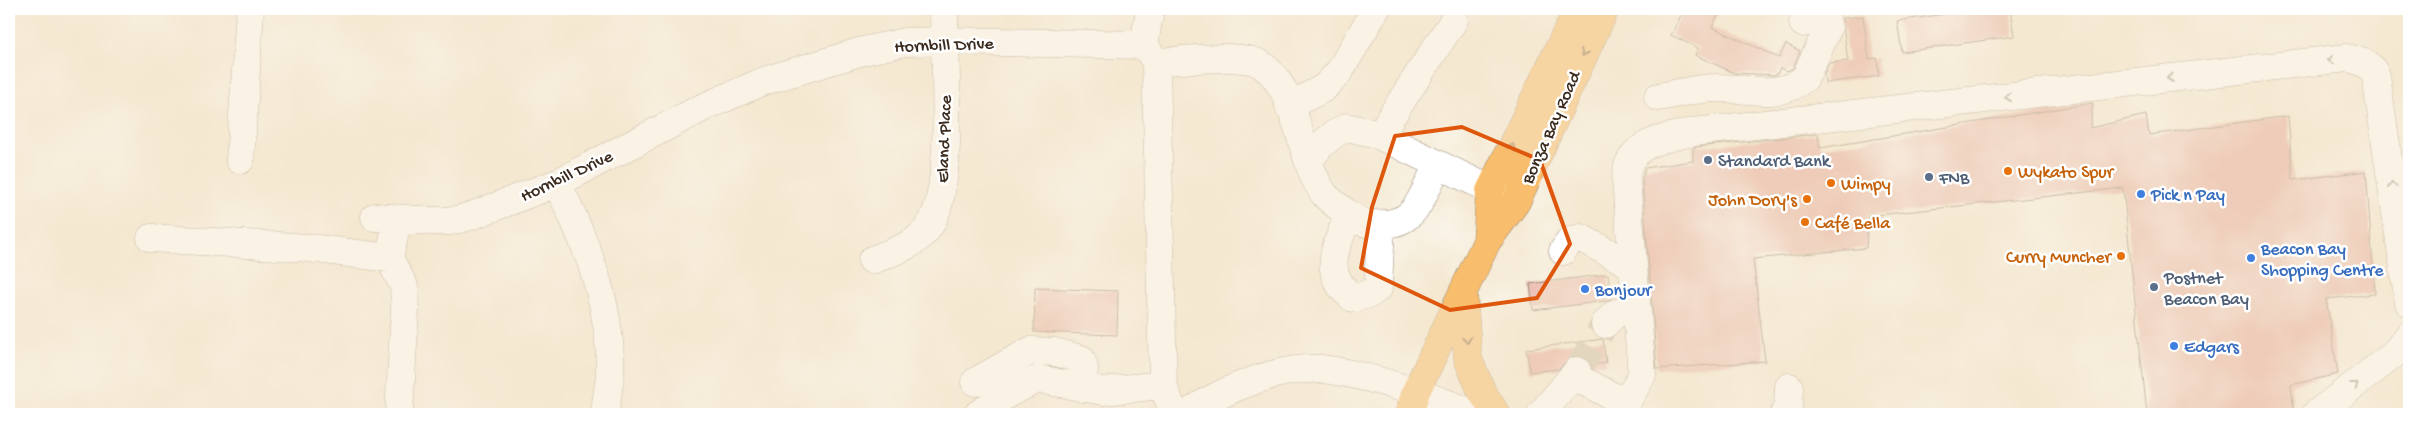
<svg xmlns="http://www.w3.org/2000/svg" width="2418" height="423" font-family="'Gochi Hand',sans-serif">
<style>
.building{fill:#e7ac9d}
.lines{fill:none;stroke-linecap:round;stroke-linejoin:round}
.minor-tunnel{stroke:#cfc2ac;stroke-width:28;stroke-dasharray:28 14;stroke-linecap:butt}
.minor-casing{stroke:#988977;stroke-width:29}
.major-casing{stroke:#988977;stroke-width:29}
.minor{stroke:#fff;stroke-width:28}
.major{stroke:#f9be6d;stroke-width:28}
.oneway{stroke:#906d42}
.oneway2{stroke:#a79f9a}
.marked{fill:none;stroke:#df570d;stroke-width:4;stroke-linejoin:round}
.service-dot{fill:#5c6f8a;stroke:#fff;stroke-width:2}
.food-dot{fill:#e8710a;stroke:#fff;stroke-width:2}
.shop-dot{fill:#3f7fe0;stroke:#fff;stroke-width:2}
.labels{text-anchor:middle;stroke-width:5;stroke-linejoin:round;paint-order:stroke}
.street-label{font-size:18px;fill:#3b2a1e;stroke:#fff}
.service-label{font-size:18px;fill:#4e5e75;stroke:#fff;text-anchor:start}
.food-label{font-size:18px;fill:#c56008;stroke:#fff;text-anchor:start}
.shop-label{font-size:18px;fill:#366cbe;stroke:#fff;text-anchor:start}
</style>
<rect width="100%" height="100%" fill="#fff"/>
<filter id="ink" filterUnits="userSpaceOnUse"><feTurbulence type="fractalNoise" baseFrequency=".02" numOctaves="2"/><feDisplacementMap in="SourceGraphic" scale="10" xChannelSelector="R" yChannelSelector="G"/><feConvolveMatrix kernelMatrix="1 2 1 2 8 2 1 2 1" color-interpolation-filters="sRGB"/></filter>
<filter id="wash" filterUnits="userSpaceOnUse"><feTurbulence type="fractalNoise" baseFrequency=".0096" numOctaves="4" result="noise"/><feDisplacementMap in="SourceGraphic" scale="20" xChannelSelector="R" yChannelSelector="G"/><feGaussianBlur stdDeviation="1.12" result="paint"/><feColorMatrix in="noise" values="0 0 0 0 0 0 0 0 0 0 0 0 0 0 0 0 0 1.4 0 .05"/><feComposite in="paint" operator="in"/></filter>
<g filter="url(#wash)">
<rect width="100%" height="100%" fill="#f4e8d0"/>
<g id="blocks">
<!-- building -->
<path class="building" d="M1684,9H1721L1712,27L1779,58L1786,44L1800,51L1793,68L1787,71L1780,68L1777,74L1773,75L1734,73L1695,55L1698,48L1671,35Z
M1979,9H2010L2014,36L1902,52L1897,21Z
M1863,16L1869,59L1877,58L1879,76L1825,83L1824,74L1829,63L1848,61L1842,18Z
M2093,103L2090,128L2146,115L2149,135L2288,116L2293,180L2366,171L2375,294L2326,299L2338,374L2291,385L2294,414H2147L2123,188L1868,216L1866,248L1753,259L1765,361L1657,369L1642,180L1645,168L1693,161V148L1696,147L1818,134L1820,148Z
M1608,274L1611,298L1607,301L1533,310L1530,284Z
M1035,288L1118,291L1117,335L1034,332Z
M1603,339L1606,363L1591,365L1587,359L1580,356H1572L1559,369L1530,372L1526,349Z"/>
</g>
</g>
<g filter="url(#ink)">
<use href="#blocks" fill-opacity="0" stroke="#988977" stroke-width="1"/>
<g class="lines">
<!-- minor-tunnel -->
<path class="minor-tunnel" d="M1577,371L1605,324"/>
<!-- minor casing -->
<g class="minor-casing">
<path id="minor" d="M1803,23L1808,20L1817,9
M1144,45L1150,9
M1156,62C1180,61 1244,52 1262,65C1300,92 1298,158 1324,194C1330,201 1340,208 1347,213C1356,219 1361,223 1371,224C1417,228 1419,200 1438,165
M1658,97C1677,94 1700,87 1719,88C1749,88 1779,100 1805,78L1828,28L1825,15L1820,9
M1289,106L1324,88L1339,72L1376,9
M1389,140L1385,129L1389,120L1454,20
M240,160L250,9
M1309,161L1320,146L1333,135L1347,127L1376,134L1512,200
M557,183C586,242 612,305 610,373C609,386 606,401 605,414
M1349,215C1336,246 1320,273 1353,298L1370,294L1378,288L1381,225
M375,217L434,221H452L471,216L557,183L704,107L764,81L863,51L905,42L944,41L1144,45L1156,62L1163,385L1174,414
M398,219L389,258L404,286L405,309L399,414
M151,238L309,248L389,258
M1563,251L1570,241L1581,238L1633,266
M872,260C892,252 915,246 928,228C956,192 944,57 944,9
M1605,324L1616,313L1637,308
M1573,376L1626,403
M975,382L1030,351L1055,352L1081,359L1084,367L1083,388
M978,414L1009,393L1038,379L1103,391L1163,385
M1187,414C1224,389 1284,363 1330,370C1380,378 1428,396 1475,414
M1541,414L1577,371
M1620,414L1642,375L1626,180C1626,142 1665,138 1694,132L2347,58C2360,61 2371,63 2376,76L2409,303
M1784,414L1788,406L1789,387
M2316,414L2392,356L2409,335"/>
</g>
<!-- major casing -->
<g class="major-casing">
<path id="major" d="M1487,241L1490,191L1578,9
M1463,293L1468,359L1482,392L1496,414
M1409,414L1416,391L1463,292L1487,241L1516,202L1605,9"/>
</g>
<!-- minor -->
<use href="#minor" class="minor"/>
<!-- major -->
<use href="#major" class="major"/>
</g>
<!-- one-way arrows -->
<defs><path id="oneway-chevron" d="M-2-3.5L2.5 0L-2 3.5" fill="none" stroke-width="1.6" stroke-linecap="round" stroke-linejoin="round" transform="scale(1.25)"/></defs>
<g class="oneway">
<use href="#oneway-chevron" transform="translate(1584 53) rotate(116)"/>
<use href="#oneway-chevron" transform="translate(1512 147) rotate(-64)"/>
<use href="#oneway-chevron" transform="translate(1467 340) rotate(84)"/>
</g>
<g class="oneway2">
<use href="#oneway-chevron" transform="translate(2331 60) rotate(174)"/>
<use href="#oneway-chevron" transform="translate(2170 78) rotate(174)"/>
<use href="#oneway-chevron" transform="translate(2008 97) rotate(174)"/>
<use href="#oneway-chevron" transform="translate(2392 185) rotate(-98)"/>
<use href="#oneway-chevron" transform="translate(2355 385) rotate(-38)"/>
</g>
</g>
<!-- marked area -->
<path d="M0 0H2418V423H0ZM1462,127L1540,160L1570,244L1537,298L1450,310L1361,268L1372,207L1395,136Z" fill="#f4e8d0" fill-opacity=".55" fill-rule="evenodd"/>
<path class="marked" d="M1462,127L1540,160L1570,244L1537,298L1450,310L1361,268L1372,207L1395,136Z"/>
<!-- markers -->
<g class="service-dot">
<circle cx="1708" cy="160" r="5"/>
<circle cx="1929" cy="177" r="5"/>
<circle cx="2154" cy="287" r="5"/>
</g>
<g class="food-dot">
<circle cx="2008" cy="171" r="5"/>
<circle cx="1831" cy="183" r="5"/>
<circle cx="1807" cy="199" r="5"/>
<circle cx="1805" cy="222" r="5"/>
<circle cx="2121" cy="256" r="5"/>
</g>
<g class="shop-dot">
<circle cx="2141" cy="194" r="5"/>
<circle cx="2251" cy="258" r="5"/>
<circle cx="1585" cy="289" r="5"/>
<circle cx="2174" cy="346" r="5"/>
</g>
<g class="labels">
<!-- street labels -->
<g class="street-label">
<text transform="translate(944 44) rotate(-2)" y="6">Hornbill Drive</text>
<text transform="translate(1550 127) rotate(-66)" y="6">Bonza Bay Road</text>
<text transform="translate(943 139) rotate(-88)" y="6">Eland Place</text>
<text transform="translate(566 175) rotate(-25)" y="6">Hornbill Drive</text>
</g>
<!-- service labels -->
<g class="service-label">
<text x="1718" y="166">Standard Bank</text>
<text x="1939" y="183">FNB</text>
<text x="2164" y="283">Postnet<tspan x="2164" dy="21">Beacon Bay</tspan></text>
</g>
<!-- food labels -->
<g class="food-label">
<text x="2018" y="177">Wykato Spur</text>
<text x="1841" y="189">Wimpy</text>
<text x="1797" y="205" text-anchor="end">John Dory's</text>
<text x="1815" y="228">Café Bella</text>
<text x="2111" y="262" text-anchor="end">Curry Muncher</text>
</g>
<!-- shop labels -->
<g class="shop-label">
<text x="2151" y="200">Pick n Pay</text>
<text x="2261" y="254">Beacon Bay<tspan x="2261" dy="21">Shopping Centre</tspan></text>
<text x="1595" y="295">Bonjour</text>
<text x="2184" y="352">Edgars</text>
</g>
</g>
<!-- margin -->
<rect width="2418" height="423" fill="none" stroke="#fff" stroke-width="30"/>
</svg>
